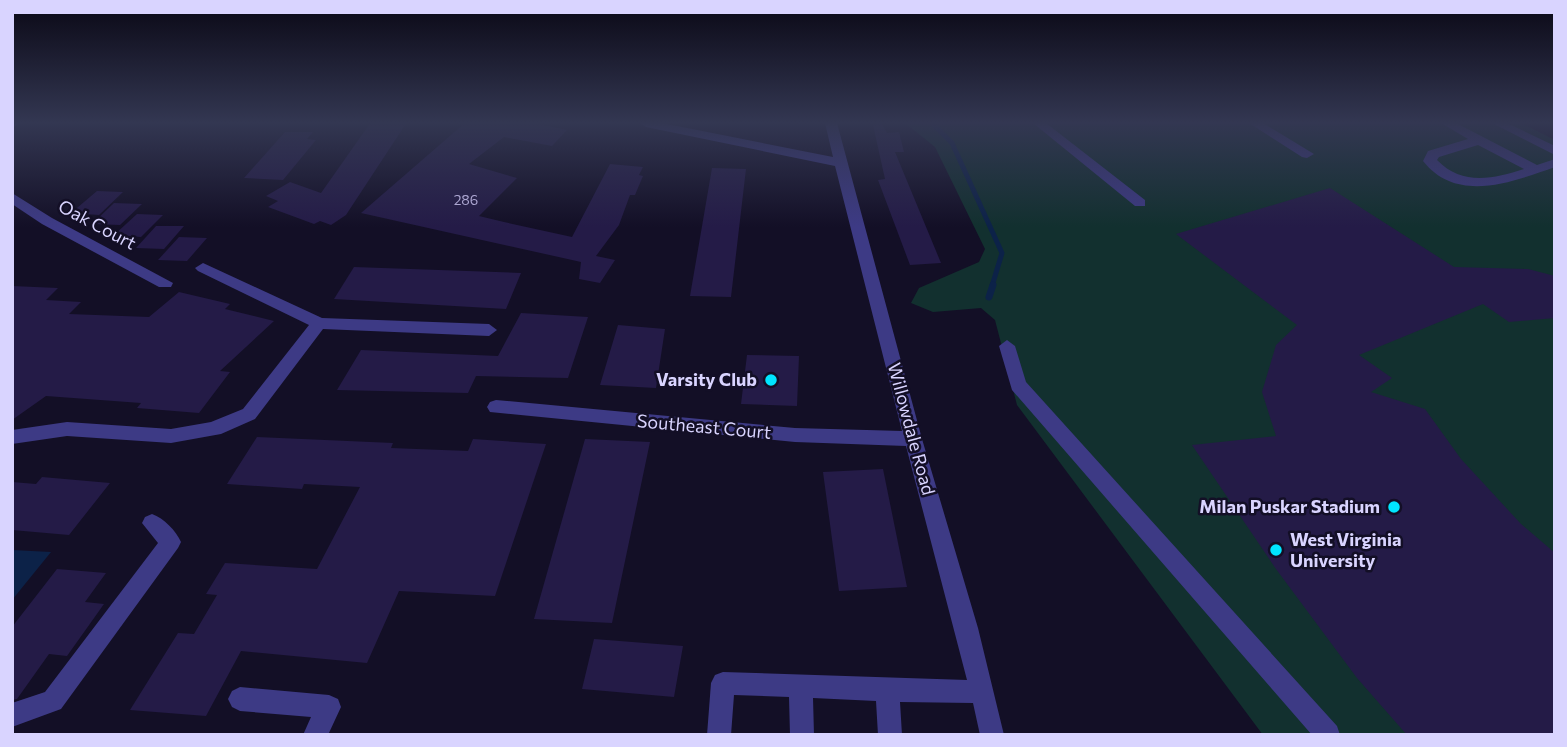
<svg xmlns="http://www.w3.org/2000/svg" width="1567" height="747" font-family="Commissioner,sans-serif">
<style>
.green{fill:#12302f}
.water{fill:#0c2248}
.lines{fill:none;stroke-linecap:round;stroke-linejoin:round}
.stream-far1{stroke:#0c2248;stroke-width:5}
.stream{stroke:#0c2248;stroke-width:7}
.building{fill:#241b47}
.minor{fill:#3d3a85;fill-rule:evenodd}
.poi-dot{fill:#00e5ff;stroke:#130f26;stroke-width:2.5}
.labels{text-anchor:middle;stroke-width:5;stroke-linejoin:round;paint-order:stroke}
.number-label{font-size:14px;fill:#aca6d1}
.street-label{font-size:18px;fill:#d9d4ff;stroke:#130f26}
.poi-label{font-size:18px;font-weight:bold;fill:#d9d4ff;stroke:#130f26;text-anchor:end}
</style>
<rect width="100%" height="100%" fill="#130f26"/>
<!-- green -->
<path class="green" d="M905,123H1521L1555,140V735H1263L1017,405L995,320L981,308L933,312L911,303L919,288L979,262L985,249L935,147Z"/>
<!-- water -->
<path class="water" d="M12,550L51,552L12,600Z"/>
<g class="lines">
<!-- stream-far1 -->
<path class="stream-far1" d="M932,123L952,143L1002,253L992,286"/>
<!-- stream -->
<path class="stream" d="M989,297L993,285"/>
</g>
<!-- building -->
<path class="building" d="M371,122H407L346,215L331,225L320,221L314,224L268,207L278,201L266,196L290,182L321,193Z
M466,122H529L567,130L552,146L504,137L469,164L517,178L479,216L504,222L572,237L610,164L643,167L639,175L643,176L635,195H630L619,225L596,256L615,260L600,283L579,279L581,262L361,213Z
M881,122L887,133L899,132L904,152H895L941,263L910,265L878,180L885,179L873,125Z
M285,132H313L307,139L316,140L283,180L244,178Z
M712,168L746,169L731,297L690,296Z
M1330,188L1454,267L1528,269L1555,276V318L1509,322L1483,304L1359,355L1392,378L1371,392L1425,409L1461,459L1521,524L1555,553V735H1407L1357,678L1276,569L1192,445L1276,436L1262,392L1276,345L1297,325L1176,234Z
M97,191L123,192L99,215L71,213Z
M114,203L142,204L120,225L92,224Z
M137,214L163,215L141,237L114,235Z
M156,226H184L164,249L136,248Z
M179,237L207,238L187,261L158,260Z
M354,267L521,273L506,309L334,299Z
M12,286L58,288L46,300L81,302L69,314L149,317L179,292L230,304L225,309L274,321L220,371L230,372L199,413L137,408L141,403L46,396L12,420Z
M521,313L588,317L568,378L476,376L468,393L337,390L361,350L498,356Z
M618,325L665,329L656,388L600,385Z
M747,355L799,356L797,406L741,404Z
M257,437L393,443L391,448L468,451L473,439L546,444L495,596L399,591L367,663L241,651L206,716L130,710L178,633L194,634L217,595L206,594L225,563L317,569L360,487L304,484L302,489L227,484Z
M585,439L650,442L612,623L534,619Z
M883,469L907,587L839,591L823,472Z
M42,477L110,483L69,535L12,530V482L36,484Z
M57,569L106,573L85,602L104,604L67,656L49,654L17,699L12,700V627Z
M594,639L683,646L674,697L582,689Z"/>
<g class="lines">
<!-- minor -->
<path class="minor" d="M12,123H20L12,128Z
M640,123H662L833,157L825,123H837L922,439L978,628L1004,735H980L973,703L900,702L902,735H878L876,701L813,698L814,735H790L789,697L734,695L731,735H707L711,683L715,675L723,672L967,680L906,446L795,442L490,412L487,407L490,402L496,400L795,428L902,431L835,166L646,127Z
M1033,123H1046L1145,200V206H1135Z
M1249,123H1263L1314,154L1307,158L1302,157Z
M1441,123H1456L1537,165L1555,159V167C1512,182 1457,204 1423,161L1428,151L1468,139ZM1478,145L1524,169C1493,179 1462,186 1437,160L1439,157Z
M1492,123H1507L1555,146V155Z
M12,193L52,218L173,283L171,287H159L42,224L12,204Z
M203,263L322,318L489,324L497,330L489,336L323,329L255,419L221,434L171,443L67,436L12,444V430L67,422L171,429L211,422L243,409L309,325L198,271L195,268Z
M1007,340L1015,346L1026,382L1337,726L1340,735H1312L1012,390L999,346Z
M152,514C164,518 176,531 181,542L178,548L61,709L12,727V703L45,692L158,543L142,523L145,517Z
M240,687L329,695L338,699L341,707L328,735H303L311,717L240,711L232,707L228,699L232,691Z"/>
</g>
<!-- sky -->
<linearGradient id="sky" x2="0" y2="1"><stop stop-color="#0a0815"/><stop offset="0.54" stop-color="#333752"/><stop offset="1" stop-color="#333752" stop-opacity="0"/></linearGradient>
<rect width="1567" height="227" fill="url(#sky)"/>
<!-- markers -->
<g class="poi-dot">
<circle cx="771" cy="380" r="7"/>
<circle cx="1394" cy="507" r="7"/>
<circle cx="1276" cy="550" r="7"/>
</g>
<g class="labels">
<!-- number labels -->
<g class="number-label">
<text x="466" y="205">286</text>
</g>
<!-- street labels -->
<g class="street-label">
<text transform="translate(97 225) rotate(28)" y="6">Oak Court</text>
<text transform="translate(704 427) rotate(5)" y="6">Southeast Court</text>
<text transform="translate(911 429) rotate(75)" y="6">Willowdale Road</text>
</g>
<!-- poi labels -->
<g class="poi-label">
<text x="757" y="386">Varsity Club</text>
<text x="1380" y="513">Milan Puskar Stadium</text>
<text x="1290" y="546" text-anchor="start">West Virginia<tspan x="1290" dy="21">University</tspan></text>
</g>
</g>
<!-- border -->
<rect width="1567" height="747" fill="none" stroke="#d9d4ff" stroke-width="28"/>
</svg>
